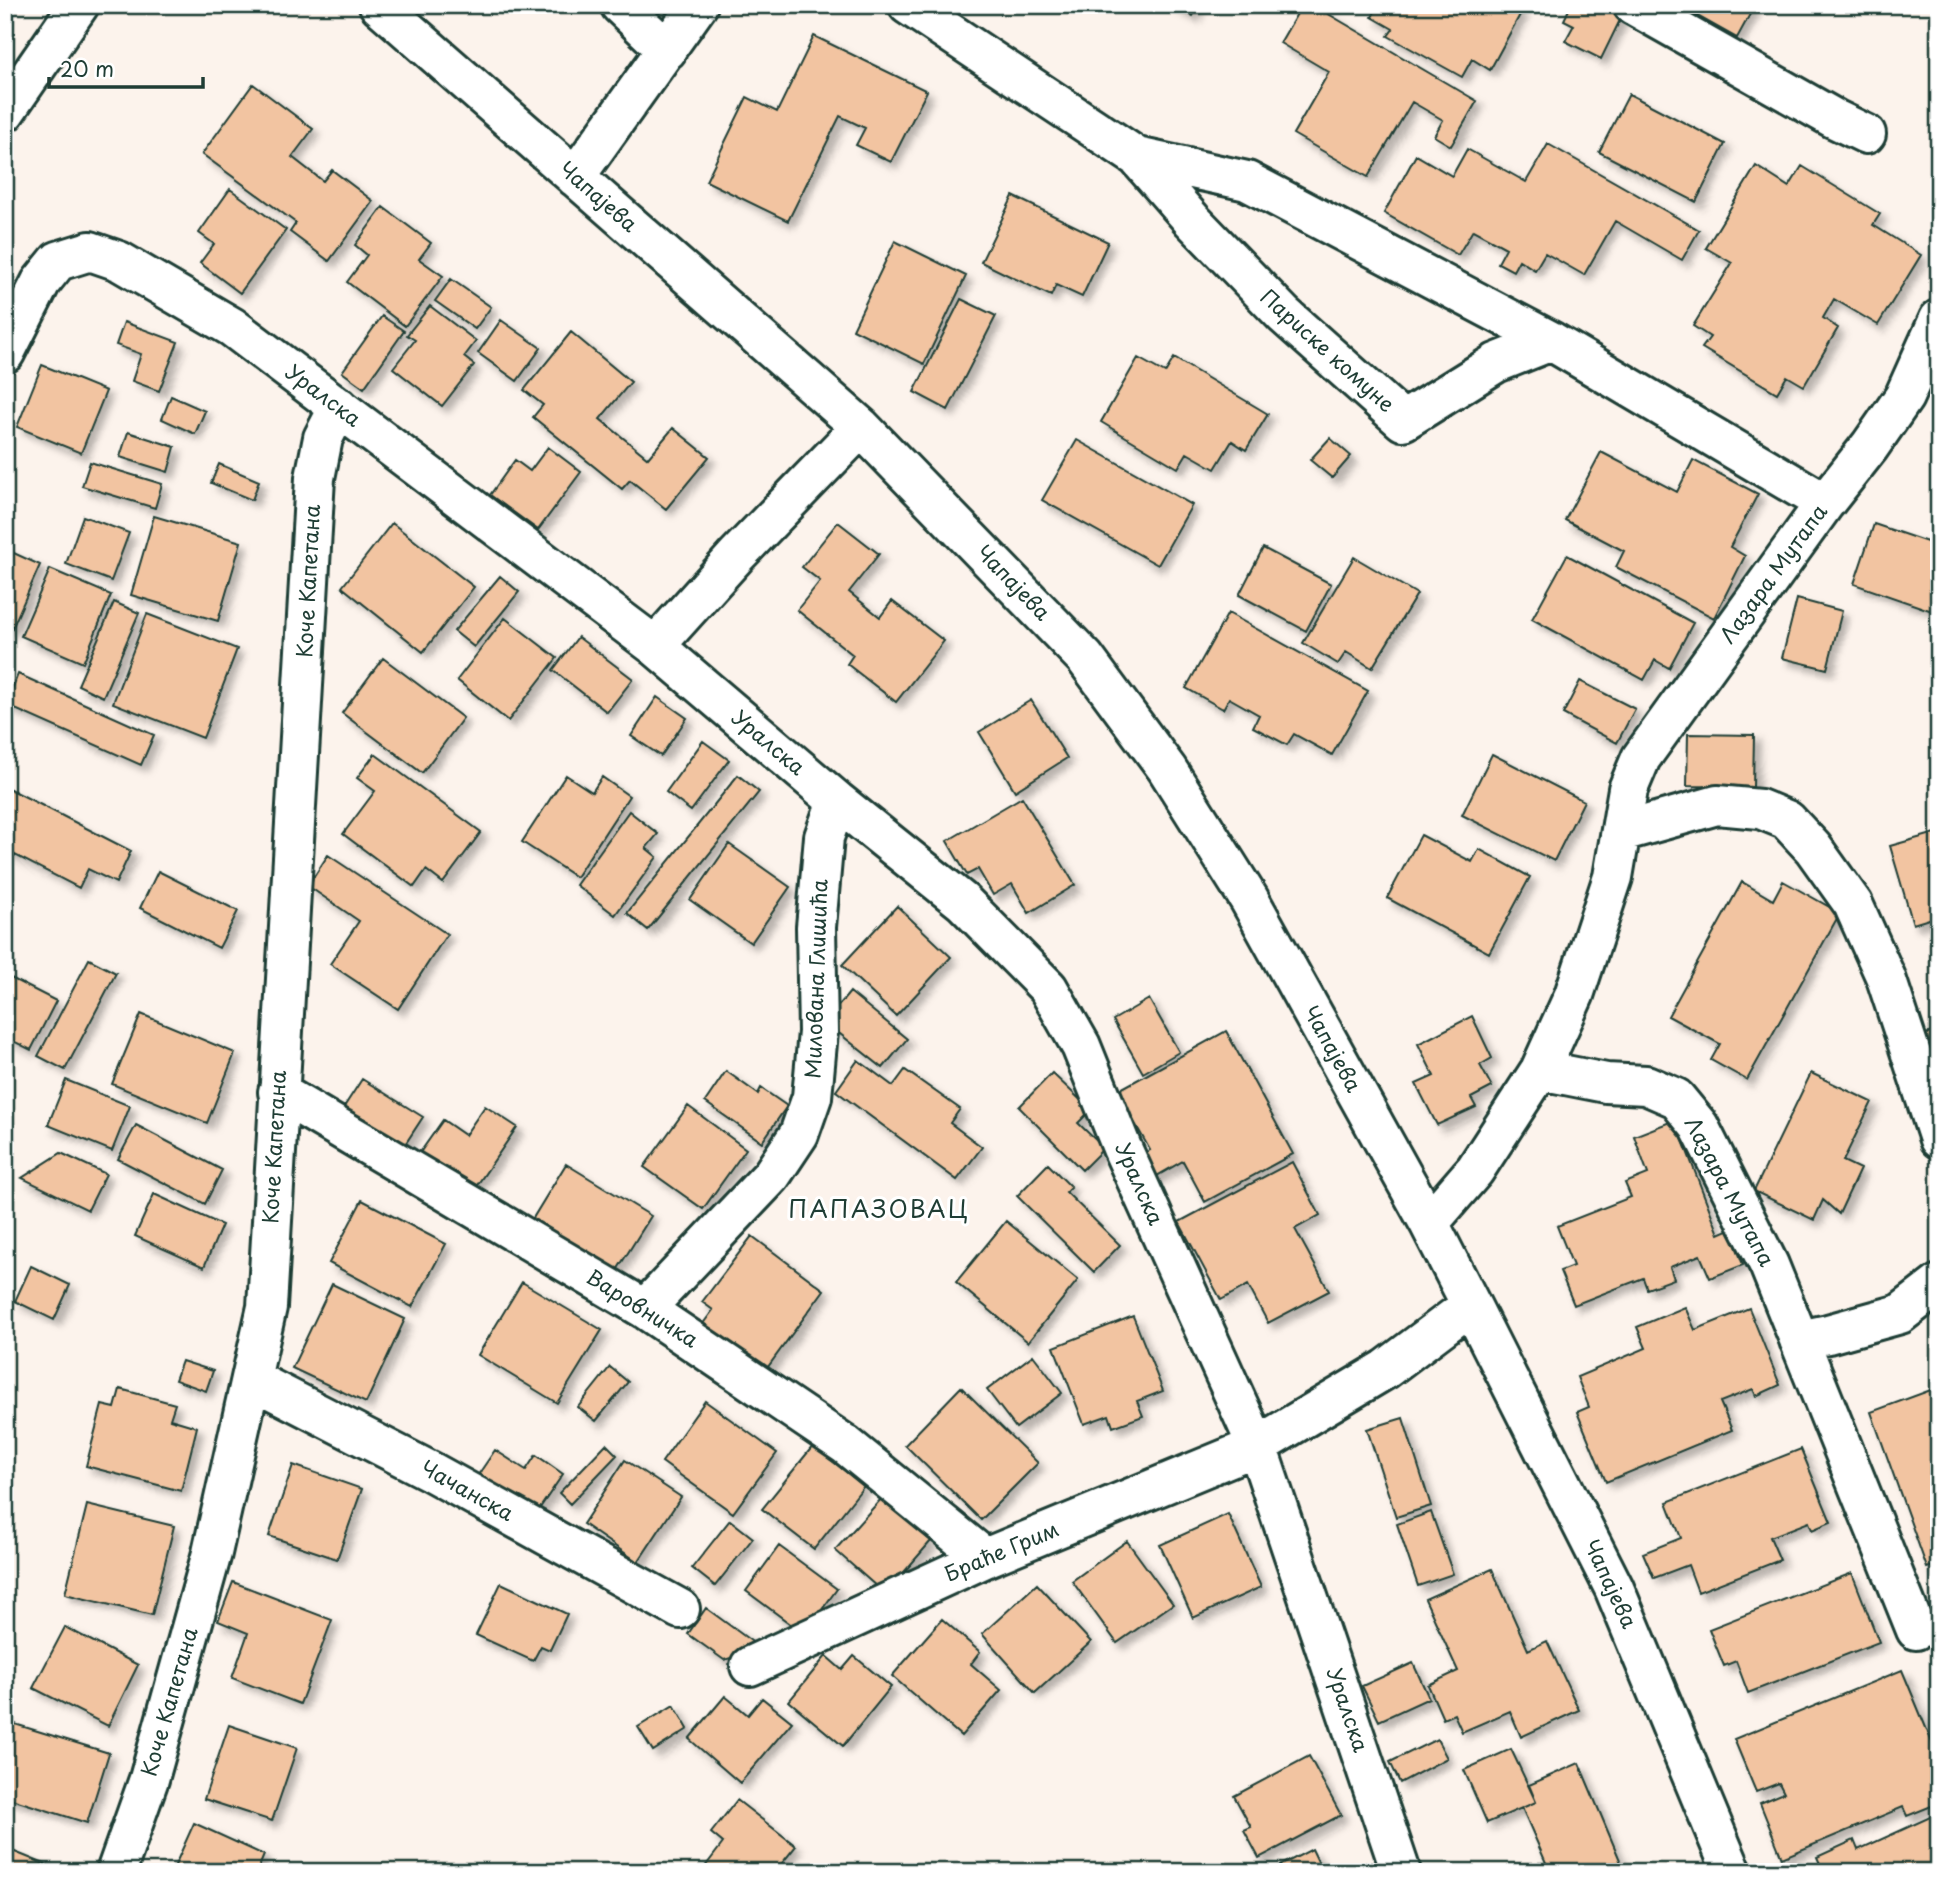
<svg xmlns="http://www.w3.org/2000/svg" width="1944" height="1877" font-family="'Playpen Sans',sans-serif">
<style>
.building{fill:#f2c4a1;stroke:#1f3d34;stroke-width:2;filter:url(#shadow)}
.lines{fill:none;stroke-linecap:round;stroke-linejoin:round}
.minor-casing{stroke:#1f3d34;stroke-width:44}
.major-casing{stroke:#1f3d34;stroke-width:44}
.minor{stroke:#fff;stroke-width:38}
.major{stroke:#fff;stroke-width:38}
.labels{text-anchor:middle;stroke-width:6;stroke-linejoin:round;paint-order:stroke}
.street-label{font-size:21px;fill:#1f3d34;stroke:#fff}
.quarter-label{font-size:24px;letter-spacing:2px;fill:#1f3d34;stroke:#fff}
</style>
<defs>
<filter id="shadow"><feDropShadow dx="6" dy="6" stdDeviation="3.5" flood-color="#0004"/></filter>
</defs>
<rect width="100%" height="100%" fill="#fcf3ec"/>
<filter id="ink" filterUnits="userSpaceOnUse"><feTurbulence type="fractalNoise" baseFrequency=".0143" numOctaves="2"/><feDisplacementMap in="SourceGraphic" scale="14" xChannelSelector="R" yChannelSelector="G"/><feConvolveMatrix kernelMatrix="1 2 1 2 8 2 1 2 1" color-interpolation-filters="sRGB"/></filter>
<g filter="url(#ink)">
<!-- building -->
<path class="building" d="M1171,5H1198L1193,16Z
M1302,5H1313L1477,101L1451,146L1434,136L1443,120L1412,102L1368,177L1293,134L1329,72L1280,43Z
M1379,5H1512L1522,11L1490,70L1472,59L1462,77L1388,36L1393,29L1372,17Z
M1571,5H1601L1622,16L1601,59L1565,41L1574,25L1564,20Z
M1678,5H1755L1737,38Z
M814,36L927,91L891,162L856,145L865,128L840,116L788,221L706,181L747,97L777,112Z
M253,84L313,129L292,157L323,181L332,170L373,201L329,261L290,232L296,223L202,154Z
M1629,94L1725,144L1696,202L1599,152Z
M1548,144L1699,230L1682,260L1615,221L1584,275L1545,253L1535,270L1519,260L1513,271L1498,263L1506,248L1473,230L1458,255L1384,213L1416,155L1452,176L1467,149L1526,182Z
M1756,166L1789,187L1802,166L1880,214L1873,225L1921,255L1878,325L1834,299L1823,318L1838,328L1804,386L1787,376L1777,393L1702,348L1710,337L1693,326L1732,263L1706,248Z
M230,189L286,230L240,293L200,263L214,244L199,233Z
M1013,196L1108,242L1082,297L1056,285L1051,296L981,262Z
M383,207L431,243L419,259L443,276L405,326L347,282L367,255L355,245Z
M895,241L966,276L924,364L853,329Z
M451,279L491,307L475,329L435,301Z
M961,299L996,316L948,410L914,392Z
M430,306L476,341L464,357L474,365L442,406L393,368L415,340L407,335Z
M382,316L404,331L364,388L342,372Z
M501,320L541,348L517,381L478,353Z
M124,322L178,342L159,391L132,381L141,354L116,345Z
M571,332L631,382L600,419L648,458L673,428L709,457L666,509L630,480L622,489L533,417L543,405L524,390Z
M1138,358L1165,373L1174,358L1268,414L1246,450L1232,441L1215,469L1187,453L1178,468L1101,422Z
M42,365L106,391L81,453L17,427Z
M171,396L205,411L195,434L162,419Z
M128,432L175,447L168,472L120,457Z
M1330,438L1351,456L1332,478L1310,460Z
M1077,440L1192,505L1158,565L1042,500Z
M548,447L581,472L538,530L490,495L515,460L530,471Z
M1601,452L1677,492L1693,460L1758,494L1730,547L1745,556L1714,618L1616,567L1624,551L1565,520Z
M90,462L162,484L155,508L82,486Z
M219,464L259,481L252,500L211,483Z
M83,516L129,533L111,581L66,564Z
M154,516L241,542L218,621L131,595Z
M838,522L879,554L849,592L880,617L892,601L944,641L896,702L847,664L853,655L797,610L820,581L802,567Z
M392,523L474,587L423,652L342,587Z
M1874,524L1939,546V602L1935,612L1854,584Z
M1263,548L1331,584L1306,631L1239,595Z
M5,549L40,565L11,631L5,628Z
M1567,555L1693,623L1669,668L1655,660L1644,680L1532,619Z
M1354,557L1417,594L1372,668L1346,652L1338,664L1303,643Z
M50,569L111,595L83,663L21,636Z
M500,576L519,592L474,647L454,631Z
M1797,599L1842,611L1827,669L1782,658Z
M114,602L139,613L103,697L78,685Z
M1228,613L1368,691L1332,755L1294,734L1287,745L1253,727L1259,715L1229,698L1223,709L1186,688Z
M147,614L237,649L203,738L113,703Z
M505,618L557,658L508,721L457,680Z
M578,637L633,679L607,712L553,670Z
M383,658L463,718L422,773L342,713Z
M18,674L154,735L141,765L6,705Z
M1580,681L1635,709L1617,743L1563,714Z
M657,697L687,718L661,756L631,736Z
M1031,700L1067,758L1015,791L979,732Z
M1688,734L1754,735L1753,787L1687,786Z
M703,741L729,760L691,811L666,792Z
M375,754L481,832L443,883L426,870L414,887L343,834L375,791L357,778Z
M1492,754L1584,801L1554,861L1462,815Z
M566,775L592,792L602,777L629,796L576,877L522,842Z
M738,775L759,792L648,930L627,913Z
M8,788L131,851L116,883L88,869L79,888L5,850V794Z
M1022,797L1075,885L1029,913L1012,884L993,895L978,869L967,875L947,841Z
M629,811L658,834L646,848L657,857L615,915L576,885Z
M1939,832V916L1913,924L1890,846Z
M1421,835L1472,862L1479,849L1530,877L1489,953L1387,898Z
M729,844L790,887L751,943L690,900Z
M328,855L447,934L398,1009L330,964L359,921L308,886Z
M158,871L238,911L219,948L140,908Z
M1783,881L1840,913L1747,1080L1711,1060L1720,1044L1668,1016L1742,882L1773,900Z
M897,906L951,957L896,1016L842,965Z
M89,959L116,973L65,1070L38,1056Z
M5,975L56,1001L31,1050L5,1037Z
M850,992L907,1039L883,1068L825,1022Z
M1149,999L1179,1052L1143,1073L1113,1020Z
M141,1014L235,1053L207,1123L112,1084Z
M1472,1016L1492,1058L1480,1065L1492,1087L1471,1098L1476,1107L1437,1125L1416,1084L1434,1076L1418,1044Z
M1939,1030V1064L1930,1067L1922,1035Z
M1226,1031L1293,1154L1205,1202L1183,1161L1148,1181L1136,1158L1150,1150L1117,1091Z
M858,1060L893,1086L905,1070L960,1109L950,1123L982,1147L957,1180L836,1091Z
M726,1071L758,1094L761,1088L787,1106L762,1142L705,1102Z
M1052,1073L1091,1110L1078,1123L1104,1148L1082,1170L1019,1107Z
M1811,1073L1872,1102L1843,1161L1860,1169L1839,1214L1823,1200L1814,1220L1754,1191Z
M362,1079L423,1117L402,1149L342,1110Z
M66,1080L130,1106L112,1151L48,1125Z
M485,1106L517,1127L473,1191L419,1154L443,1120L465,1135Z
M688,1106L746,1149L703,1209L644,1167Z
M1675,1120L1719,1234L1730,1229L1743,1265L1710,1278L1700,1255L1670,1267L1674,1279L1647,1289L1643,1278L1574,1305L1560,1271L1573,1266L1557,1226L1631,1197L1625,1183L1648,1174L1634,1136Z
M136,1125L222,1170L205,1204L118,1159Z
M61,1153L106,1174L88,1210L22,1178Z
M1292,1162L1320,1215L1295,1229L1329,1291L1268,1323L1248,1285L1221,1300L1179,1222Z
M566,1164L651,1216L614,1275L530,1223Z
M1048,1164L1071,1187L1066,1192L1120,1245L1094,1272L1017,1196Z
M154,1194L222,1225L204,1267L135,1236Z
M362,1200L446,1244L412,1307L329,1263Z
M1006,1221L1078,1280L1028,1342L956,1282Z
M752,1236L824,1290L762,1375L699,1329L713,1310L702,1302Z
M31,1266L70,1285L54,1320L15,1301Z
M522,1282L602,1330L557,1403L478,1355Z
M332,1284L405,1319L366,1403L292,1368Z
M1685,1307L1695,1330L1749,1308L1780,1385L1756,1396L1753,1389L1720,1402L1732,1430L1606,1482L1577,1412L1589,1407L1577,1377L1646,1348L1637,1327Z
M1133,1316L1163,1391L1137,1401L1143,1416L1113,1427L1109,1415L1084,1424L1054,1347Z
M1033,1355L1062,1393L1016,1428L987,1390Z
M182,1361L213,1371L206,1391L175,1380Z
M610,1367L628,1382L596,1421L578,1407Z
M961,1387L1038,1463L981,1520L905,1445Z
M1939,1387V1564L1927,1568L1871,1412Z
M120,1389L175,1404L170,1419L197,1427L181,1491L86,1466L102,1405L115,1408Z
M705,1401L777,1453L733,1513L662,1462Z
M1403,1418L1431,1506L1396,1517L1367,1429Z
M606,1444L617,1455L570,1504L559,1493Z
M813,1446L864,1486L814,1549L762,1509Z
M1801,1449L1831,1522L1812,1530L1809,1522L1770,1537L1780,1560L1698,1592L1688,1565L1654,1578L1643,1553L1681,1538L1667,1502Z
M495,1450L526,1470L536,1455L563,1474L533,1518L476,1478Z
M625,1460L681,1497L638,1562L583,1524Z
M293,1465L362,1489L337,1559L269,1536Z
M882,1498L931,1541L885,1594L835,1550Z
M87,1505L174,1526L152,1615L65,1594Z
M1431,1512L1453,1574L1418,1586L1397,1524Z
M1228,1514L1261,1587L1193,1618L1160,1545Z
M730,1520L753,1538L715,1586L692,1568Z
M1127,1541L1173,1604L1117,1643L1072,1581Z
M779,1546L837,1589L804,1634L746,1591Z
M1492,1569L1528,1650L1547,1641L1579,1710L1521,1737L1510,1711L1462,1732L1454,1714L1443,1719L1428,1685L1458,1671L1425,1599Z
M1852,1573L1879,1642L1748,1693L1736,1661L1724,1666L1709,1629Z
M233,1582L332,1620L300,1704L232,1678L248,1633L218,1621Z
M501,1583L567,1614L550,1650L541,1646L533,1661L476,1635Z
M1037,1584L1091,1642L1035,1693L982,1634Z
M706,1608L762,1649L724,1660L688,1634Z
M942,1619L980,1652L971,1664L1001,1690L961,1736L892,1676Z
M65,1627L138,1665L108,1726L33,1688Z
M826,1656L842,1670L854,1656L891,1687L843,1746L789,1701Z
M1413,1663L1429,1698L1379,1721L1362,1686Z
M1902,1670L1939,1759V1803L1907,1816L1903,1807L1782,1858L1760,1803L1784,1793L1779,1783L1756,1792L1734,1739Z
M725,1696L748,1715L762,1698L792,1722L740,1783L689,1739Z
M674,1705L688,1729L653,1751L638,1727Z
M5,1721L109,1753L87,1823L5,1797Z
M229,1725L297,1748L272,1821L204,1799Z
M1437,1739L1447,1758L1400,1783L1390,1762Z
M1511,1749L1536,1802L1487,1823L1464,1770Z
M1309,1756L1341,1815L1259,1858L1244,1830L1251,1827L1234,1796Z
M1579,1763L1625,1872H1550L1522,1808L1536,1802L1529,1785Z
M737,1800L796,1846L775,1872H701L723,1843L711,1833Z
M1939,1813V1872H1808L1821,1866L1817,1857L1854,1840L1858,1850Z
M194,1823L264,1855L257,1872H172Z
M5,1848L64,1872H5Z
M1312,1849L1323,1872H1268Z"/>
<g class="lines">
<!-- minor casing -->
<g class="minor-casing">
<path id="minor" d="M379,5L861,427L1085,658L1167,769L1249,899L1429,1223L1471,1305L1614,1588L1732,1872
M620,5L667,50
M908,5L1137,157L1192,220L1284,315L1403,421L1496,363L1551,341
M1633,5L1835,119L1866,134
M1137,157L1247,181L1551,341L1825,503
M575,177L698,5
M5,353L41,282L58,261L90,251L119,261L232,327L655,646
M861,427L737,555L655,646L837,801L963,902L1048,988L1081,1046L1122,1148L1257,1446L1401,1872
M1621,832L1717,805L1760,809L1787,820L1813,848L1853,904L1886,978L1939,1139
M1540,1070L1606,1083L1646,1085L1676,1098L1699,1126L1769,1265L1916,1630
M278,1092L645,1309L846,1445L985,1558
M1429,1223L1475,1170L1540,1070L1574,995L1613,877L1628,789L1641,758L1825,503L1870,446L1904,397L1939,319
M645,1309L771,1176L799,1134L812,1097L818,1032L816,927L824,837L837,801
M1799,1340L1828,1334L1900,1314L1939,1284
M251,1379L430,1471L680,1609
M750,1666L985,1558L1257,1446L1386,1369L1471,1305
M116,1872L149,1779L212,1553L267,1307L315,478L323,438L339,407"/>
</g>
<!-- major casing -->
<g class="major-casing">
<path id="major" d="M5,112L79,5"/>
</g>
<!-- minor -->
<use href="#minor" class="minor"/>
<!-- major -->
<use href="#major" class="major"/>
</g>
</g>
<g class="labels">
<!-- street labels -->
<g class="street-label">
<text transform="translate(598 197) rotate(41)" y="7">Чапајева</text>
<text transform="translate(1327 351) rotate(42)" y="7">Париске комуне</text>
<text transform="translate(323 396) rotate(37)" y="7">Уралска</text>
<text transform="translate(1774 574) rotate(-54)" y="7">Лазара Мутапа</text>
<text transform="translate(309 581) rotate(-87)" y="7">Коче Капетана</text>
<text transform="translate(1013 583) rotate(46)" y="7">Чапајева</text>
<text transform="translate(768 743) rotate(40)" y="7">Уралска</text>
<text transform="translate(817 979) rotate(-88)" y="7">Милована Глишића</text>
<text transform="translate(1332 1049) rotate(61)" y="7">Чапајева</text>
<text transform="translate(275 1147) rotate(-87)" y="7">Коче Капетана</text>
<text transform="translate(1139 1184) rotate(66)" y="7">Уралска</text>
<text transform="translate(1729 1192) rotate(62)" y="7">Лазара Мутапа</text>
<text transform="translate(642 1309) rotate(32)" y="7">Варовничка</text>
<text transform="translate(467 1491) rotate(29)" y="7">Чачанска</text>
<text transform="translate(1002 1552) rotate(-23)" y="7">Браће Грим</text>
<text transform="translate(1610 1584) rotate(65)" y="7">Чапајева</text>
<text transform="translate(170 1702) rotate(-74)" y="7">Коче Капетана</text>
<text transform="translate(1347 1710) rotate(71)" y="7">Уралска</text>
</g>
<!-- quarter labels -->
<g class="quarter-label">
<text x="879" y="1218">ПАПАЗОВАЦ</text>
</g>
</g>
<!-- margin -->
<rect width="1944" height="1877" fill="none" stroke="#fff" stroke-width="28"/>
<rect x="14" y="14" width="1916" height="1849" fill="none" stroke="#1f3d34" stroke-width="2.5" filter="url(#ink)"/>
<!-- scale -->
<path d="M49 77v10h154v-10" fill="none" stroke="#1f3d34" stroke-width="3.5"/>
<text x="60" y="77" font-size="21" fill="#1f3d34" stroke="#ffffff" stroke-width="5" paint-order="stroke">20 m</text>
</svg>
